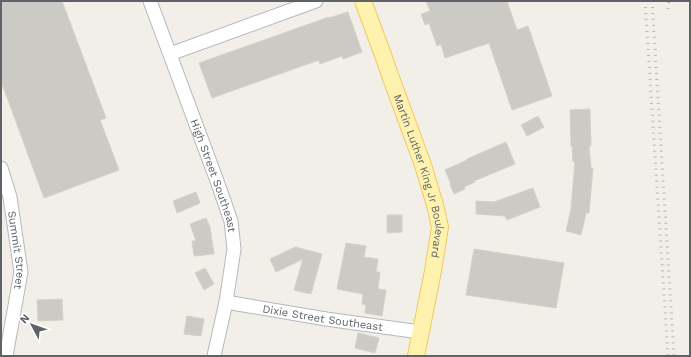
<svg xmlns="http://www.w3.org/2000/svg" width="691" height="357" font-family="'Work Sans',sans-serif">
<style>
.building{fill:#cccac5;stroke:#d6d1c6}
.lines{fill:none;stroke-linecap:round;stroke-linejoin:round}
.minor-casing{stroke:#b5b8bc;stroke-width:15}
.major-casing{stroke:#f2c960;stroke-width:18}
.minor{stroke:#fff;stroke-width:13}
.major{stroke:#fff2af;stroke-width:16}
.rail{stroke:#b6b7b8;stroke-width:3;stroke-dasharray:1 5;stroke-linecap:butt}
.labels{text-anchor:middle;stroke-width:3;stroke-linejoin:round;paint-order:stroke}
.street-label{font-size:11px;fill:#5f6368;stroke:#fff}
</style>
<rect width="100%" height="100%" fill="#f1efe8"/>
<!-- building -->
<path class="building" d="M1,1H62L106,118L100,120L119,170L44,198L1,81Z
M426,1H507L517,30L528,26L552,96L512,110L489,43L445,58L441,44L437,46L429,23L425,25L421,14L430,11Z
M348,12L362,52L343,59L342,56L320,64L319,60L212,98L199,63L329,17V18Z
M590,109L591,146H589L591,168H593L589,213H586L581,235L566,231L571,209L575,161L573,162L572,146H571L570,110Z
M538,116L544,127L527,136L521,125Z
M506,142L515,164L474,181L475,182L464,187L465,189L454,194L450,184H451L445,170L467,160V159Z
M533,188L540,207L507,220L505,216L476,214V201L494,202Z
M196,192L200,203L177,213L173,201Z
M387,215H402V232L387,233Z
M206,218L210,227L214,254L194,256L192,241H196L190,224Z
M346,243L366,246L364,257L378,259L376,272H380L378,289L386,290L382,316L365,313L366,305L362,304L363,294L337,289Z
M295,247L322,254L311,294L294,290L303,259L276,272L270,259Z
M474,249L564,263L556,308L466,295Z
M205,268L214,284L204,290L195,273Z
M62,299L63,320L38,321L37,300Z
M187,316L204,319L201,336L184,334Z
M358,333L379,338L375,353L355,348Z"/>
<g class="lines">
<!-- minor casing -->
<g class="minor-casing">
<g id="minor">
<path id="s1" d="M150,1L217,181L231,221L234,249L226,302L214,356"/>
<path d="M170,54L316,1"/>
<path id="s2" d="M1,168L10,197L21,272L6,356"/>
<path id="s3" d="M226,302L326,319L420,332"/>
</g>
</g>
<!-- major casing -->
<g class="major-casing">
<g id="major">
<path id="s4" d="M363,1L383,55L391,78L423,165L435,205L440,227L433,271L416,356"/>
</g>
</g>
<!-- minor -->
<use href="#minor" class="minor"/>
<!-- major -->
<use href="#major" class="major"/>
<!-- rail -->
<path class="rail" d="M645,1L668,356
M652,1L674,356
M668,9L669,1"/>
</g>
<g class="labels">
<!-- street labels -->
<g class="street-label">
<text dy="4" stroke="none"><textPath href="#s1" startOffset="186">High Street Southeast</textPath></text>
<text dy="4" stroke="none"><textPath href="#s4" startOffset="185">Martin Luther King Jr Boulevard</textPath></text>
<text dy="4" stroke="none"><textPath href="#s2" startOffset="84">Summit Street</textPath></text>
<text dy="4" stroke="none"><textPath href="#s3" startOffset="98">Dixie Street Southeast</textPath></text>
</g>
</g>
<!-- border -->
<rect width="691" height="357" fill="none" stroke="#5f6368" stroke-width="4"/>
<!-- north arrow -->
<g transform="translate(32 325) rotate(311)" stroke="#ffffff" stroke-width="3" paint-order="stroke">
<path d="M0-3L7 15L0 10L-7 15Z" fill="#5f6368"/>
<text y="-6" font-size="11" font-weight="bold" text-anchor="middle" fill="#5f6368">N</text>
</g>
</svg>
